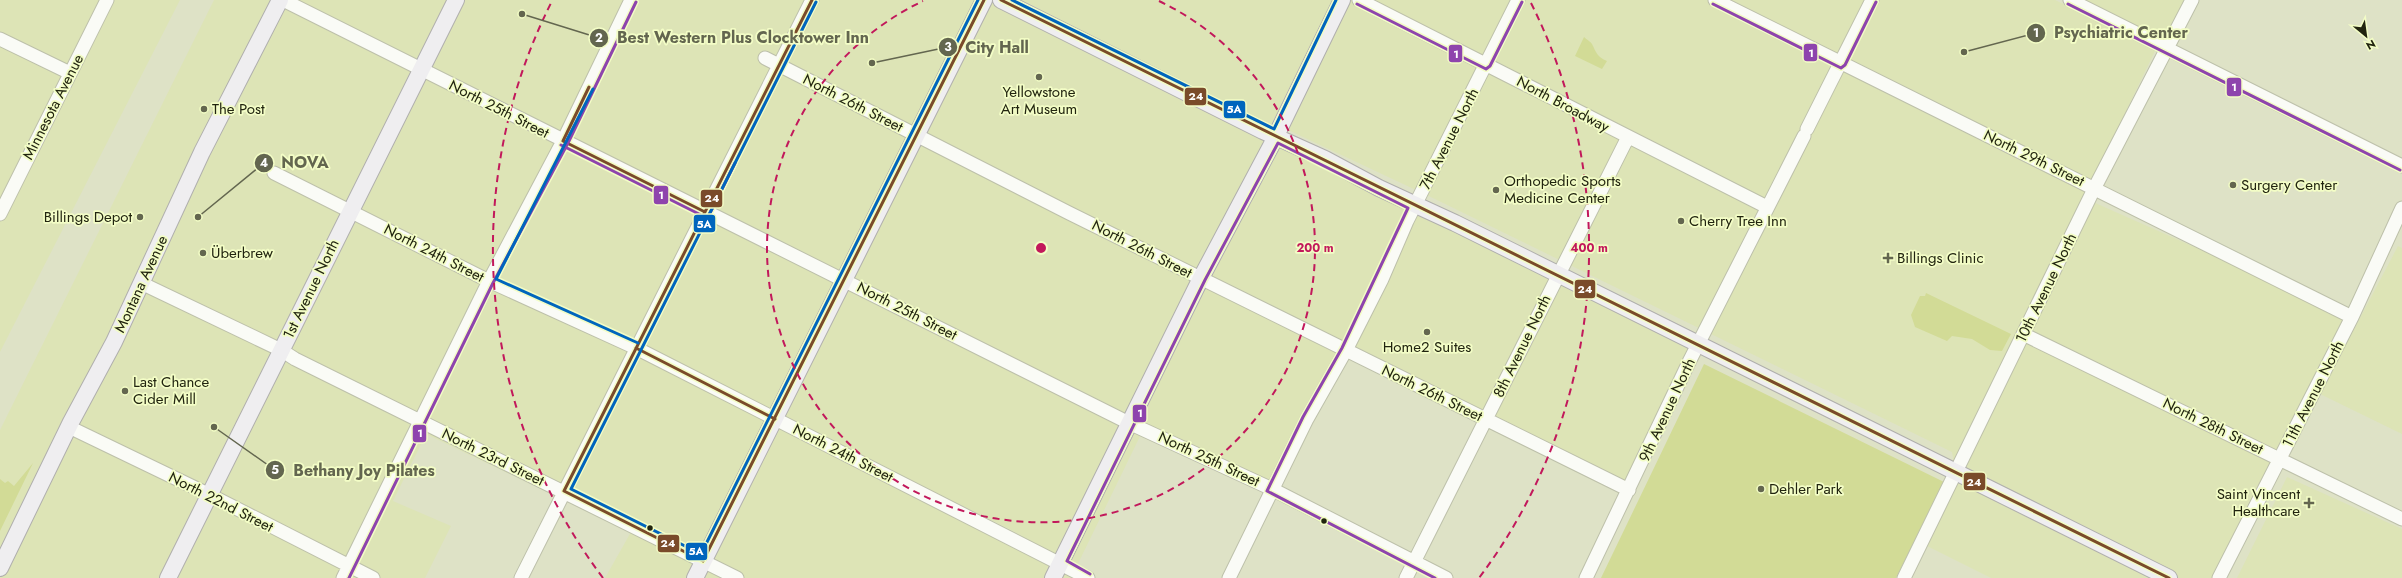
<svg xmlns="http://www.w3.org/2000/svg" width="2402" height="578" font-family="Jost,sans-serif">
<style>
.built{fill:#dde4b6;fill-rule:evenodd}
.green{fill:#d2db96}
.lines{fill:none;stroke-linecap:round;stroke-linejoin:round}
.minor-casing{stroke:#bdc0aa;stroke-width:15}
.major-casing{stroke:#b0afad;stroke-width:18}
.minor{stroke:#fafbf6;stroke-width:13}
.major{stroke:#efeef0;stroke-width:16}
.bus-1-casing{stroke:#f3fdc6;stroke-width:6}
.bus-2-casing{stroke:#f3fdc6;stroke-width:6}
.bus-3-casing{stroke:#f3fdc6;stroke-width:6}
.bus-1{stroke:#7a4b2a;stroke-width:3}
.bus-2{stroke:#8e44ad;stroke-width:3}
.bus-3{stroke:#0065bd;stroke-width:3}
.ring{fill:none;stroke:#c2185b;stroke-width:2;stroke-dasharray:7 5}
.poi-dot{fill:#63664f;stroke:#f3fdc6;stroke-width:1.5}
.bus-dot{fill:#21240f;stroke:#f3fdc6;stroke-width:1.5}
.labels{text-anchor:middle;stroke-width:3.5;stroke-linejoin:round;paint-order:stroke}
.poi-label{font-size:15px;fill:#21240f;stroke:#f3fdc6;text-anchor:start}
.street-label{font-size:15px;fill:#21240f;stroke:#f3fdc6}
.centre{fill:#c2185b;stroke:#f3fdc6;stroke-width:2}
.ring-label{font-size:12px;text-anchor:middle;font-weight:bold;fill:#c2185b;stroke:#f3fdc6;stroke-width:3.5;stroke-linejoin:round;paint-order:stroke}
.leader{fill:none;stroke:#63664f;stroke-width:1.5}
.callout-dot{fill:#63664f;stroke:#f3fdc6;stroke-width:1.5}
.mark-label{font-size:12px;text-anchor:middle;font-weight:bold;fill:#fff}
.callout-label{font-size:16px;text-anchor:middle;font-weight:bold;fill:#63664f;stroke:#f3fdc6;stroke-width:3.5;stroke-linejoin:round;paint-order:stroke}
.line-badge{stroke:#f3fdc6;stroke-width:1.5}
.badge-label{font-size:11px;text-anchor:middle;font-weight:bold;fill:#fff}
</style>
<rect width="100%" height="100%" fill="#dee2c6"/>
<!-- built -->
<path class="built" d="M0,0H180L0,352Z
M214,0H1343L1276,136L1699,345L1629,490L1347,350L1272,489L1146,424L1071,578H605L631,532L426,434L393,501L451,526L425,578H0V430ZM501,279H502L1040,544L498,285Z
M1347,0H2055L2156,49L2084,198L2352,317L2219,578H1991L1921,543L1956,474L1952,452L1435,199L1284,128Z
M2070,0H2192L2167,49Z
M2398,246L2402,248V434L2320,394Z
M2287,477L2402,529V578H2237Z"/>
<!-- green -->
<path class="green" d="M1584,37C1586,39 1591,42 1592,44C1596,52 1597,57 1607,61L1602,69L1575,56Z
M1926,293L2011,334L2002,351L1990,350L1972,339L1952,336L1947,341L1915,327L1911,315L1920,296H1925Z
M1704,364L1944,482L1896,578H1601Z
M33,463L0,531V479L5,483L8,481L14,486Z"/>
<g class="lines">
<!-- minor casing -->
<g class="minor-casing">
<path id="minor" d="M283,0L1129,423L1272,489L1446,578
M1359,0L1767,207
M1715,0L2352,317
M2070,0L2402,166
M0,39L70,73
M765,58L1069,213L1629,490
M1807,129L1872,0
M274,173L489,281L636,348L1088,578
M0,214L107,0
M141,283L281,350L295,359L737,578
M2023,334L2402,519
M69,427L210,495L373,578
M343,578L489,281L563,141L631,0
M521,578L812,0
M1229,578L1307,419L1346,350L1382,279L1407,221L1518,0
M1406,578L1628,137
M1586,578L1689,362L1804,136
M1904,578L2094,189L2192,0
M2219,578L2352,317L2402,208"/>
</g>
<!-- major casing -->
<g class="major-casing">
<path id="major" d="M1001,0L1263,131L1325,159L1379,188L1455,223L2169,578
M0,568L71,422L114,342L202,152L280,0
M168,578L456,0
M695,578L984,0
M1053,578L1201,278L1271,146L1342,0"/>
</g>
<!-- minor -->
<use href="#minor" class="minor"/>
<!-- major -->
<use href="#major" class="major"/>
<!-- bus-1 casing -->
<g class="bus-1-casing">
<path id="bus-1" d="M812,0L564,491L703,561L984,0
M1001,0L2169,578
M589,87L563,141L705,212
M636,348L775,419"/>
</g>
<!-- bus-2 casing -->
<g class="bus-2-casing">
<path id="bus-2" d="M1357,4L1486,69L1490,66L1522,2
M1713,4L1841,68L1845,65L1876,2
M2068,4L2400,170
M561,145L705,217L709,215L735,163
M1090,574L1067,561L1205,280L1278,143L1408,208L1342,348L1303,417L1267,491L1435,578
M349,578L493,283L568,143L636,2"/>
</g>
<!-- bus-3 casing -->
<g class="bus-3-casing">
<path id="bus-3" d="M1012,0L1274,129L1336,0
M816,2L571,489L701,554L978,0
M593,89L496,279L638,343"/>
</g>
<!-- bus-1 -->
<use href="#bus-1" class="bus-1"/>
<!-- bus-2 -->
<use href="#bus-2" class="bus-2"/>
<!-- bus-3 -->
<use href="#bus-3" class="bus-3"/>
</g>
<!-- distance rings -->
<g class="ring">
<path d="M1159 1A274 274 0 1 1 923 1"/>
<path d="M603 578A548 548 0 0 1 551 3M1531 3A548 548 0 0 1 1479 578"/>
</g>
<!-- markers -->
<g class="poi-dot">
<circle cx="1039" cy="77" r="4"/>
<circle cx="204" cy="109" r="4"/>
<circle cx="2233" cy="185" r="4"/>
<circle cx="1496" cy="190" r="4"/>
<circle cx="140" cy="217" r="4"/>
<circle cx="1681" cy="221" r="4"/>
<circle cx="203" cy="253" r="4"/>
<path d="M1886 252h4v4h4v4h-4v4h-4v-4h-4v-4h4z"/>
<circle cx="1427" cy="332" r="4"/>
<circle cx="125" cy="391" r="4"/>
<circle cx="1761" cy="489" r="4"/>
<path d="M2307 497h4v4h4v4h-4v4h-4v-4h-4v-4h4z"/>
</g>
<g class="bus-dot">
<circle cx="1324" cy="521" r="3.5"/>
<circle cx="650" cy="528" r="3.5"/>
</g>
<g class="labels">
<!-- poi labels -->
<g class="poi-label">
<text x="1039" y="97" text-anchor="middle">Yellowstone<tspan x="1039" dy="17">Art Museum</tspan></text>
<text x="212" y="114">The Post</text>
<text x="1504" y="186">Orthopedic Sports<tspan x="1504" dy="17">Medicine Center</tspan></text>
<text x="2241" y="190">Surgery Center</text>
<text x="132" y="222" text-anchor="end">Billings Depot</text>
<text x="1689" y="226">Cherry Tree Inn</text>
<text x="211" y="258">Überbrew</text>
<text x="1897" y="263">Billings Clinic</text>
<text x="1427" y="352" text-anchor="middle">Home2 Suites</text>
<text x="133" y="387">Last Chance<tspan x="133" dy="17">Cider Mill</tspan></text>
<text x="1769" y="494">Dehler Park</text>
<text x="2300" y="499" text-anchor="end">Saint Vincent<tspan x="2300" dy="17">Healthcare</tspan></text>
</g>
<!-- street labels -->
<g class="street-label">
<text transform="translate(853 103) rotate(27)" y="5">North 26th Street</text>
<text transform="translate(1563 104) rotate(28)" y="5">North Broadway</text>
<text transform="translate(53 107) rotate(-63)" y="5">Minnesota Avenue</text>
<text transform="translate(499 109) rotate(27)" y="5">North 25th Street</text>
<text transform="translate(1449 139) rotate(-63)" y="5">7th Avenue North</text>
<text transform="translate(2034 158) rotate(26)" y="5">North 29th Street</text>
<text transform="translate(1142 249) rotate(27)" y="5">North 26th Street</text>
<text transform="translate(434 253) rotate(27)" y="5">North 24th Street</text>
<text transform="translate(141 284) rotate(-65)" y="5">Montana Avenue</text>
<text transform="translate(2046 288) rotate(-64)" y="5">10th Avenue North</text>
<text transform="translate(311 289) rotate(-64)" y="5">1st Avenue North</text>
<text transform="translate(907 311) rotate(27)" y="5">North 25th Street</text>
<text transform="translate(1522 346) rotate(-64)" y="5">8th Avenue North</text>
<text transform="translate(1432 393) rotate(26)" y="5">North 26th Street</text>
<text transform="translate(2313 394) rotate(-63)" y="5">11th Avenue North</text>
<text transform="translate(1667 410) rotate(-65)" y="5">9th Avenue North</text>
<text transform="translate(2213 426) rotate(26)" y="5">North 28th Street</text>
<text transform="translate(843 453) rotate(27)" y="5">North 24th Street</text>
<text transform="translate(493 457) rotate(26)" y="5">North 23rd Street</text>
<text transform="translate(1209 459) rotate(25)" y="5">North 25th Street</text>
<text transform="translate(221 502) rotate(27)" y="5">North 22nd Street</text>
</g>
</g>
<circle cx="1041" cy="248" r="6" class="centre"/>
<g class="ring-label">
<text x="1315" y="252">200 m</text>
<text x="1589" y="252">400 m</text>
</g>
<!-- callouts -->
<path class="leader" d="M1964 52L2036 33M522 14L599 38M872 63L948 47M198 217L264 163M214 427L275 470"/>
<g class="callout-dot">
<circle cx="1964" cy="52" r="4"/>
<circle cx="522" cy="14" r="4"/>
<circle cx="872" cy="63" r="4"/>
<circle cx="198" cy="217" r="4"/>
<circle cx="214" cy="427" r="4"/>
<circle cx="2036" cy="33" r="10"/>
<circle cx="599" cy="38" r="10"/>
<circle cx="948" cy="47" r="10"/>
<circle cx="264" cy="163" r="10"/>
<circle cx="275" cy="470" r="10"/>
</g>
<g class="mark-label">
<text x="2036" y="37">1</text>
<text x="599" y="42">2</text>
<text x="948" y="51">3</text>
<text x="264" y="167">4</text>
<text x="275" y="474">5</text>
</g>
<g class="callout-label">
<text x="2121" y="38">Psychiatric Center</text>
<text x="743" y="43">Best Western Plus Clocktower Inn</text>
<text x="997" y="53">City Hall</text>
<text x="305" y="168">NOVA</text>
<text x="364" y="476">Bethany Joy Pilates</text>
</g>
<g class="line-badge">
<rect x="1803" y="43" width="15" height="19" rx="4" fill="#8e44ad"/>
<rect x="1448" y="44" width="15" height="19" rx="4" fill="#8e44ad"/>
<rect x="2226" y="77" width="16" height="20" rx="4" fill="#8e44ad"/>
<rect x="1184" y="87" width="23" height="19" rx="4" fill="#7a4b2a"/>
<rect x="1223" y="100" width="23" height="19" rx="4" fill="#0065bd"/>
<rect x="653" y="185" width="16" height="20" rx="4" fill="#8e44ad"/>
<rect x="700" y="189" width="23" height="19" rx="4" fill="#7a4b2a"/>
<rect x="693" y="214" width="23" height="19" rx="4" fill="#0065bd"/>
<rect x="1574" y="279" width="22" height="20" rx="4" fill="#7a4b2a"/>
<rect x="1132" y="404" width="15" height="19" rx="4" fill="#8e44ad"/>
<rect x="412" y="424" width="15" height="19" rx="4" fill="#8e44ad"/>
<rect x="1963" y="472" width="23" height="19" rx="4" fill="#7a4b2a"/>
<rect x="657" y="534" width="23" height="19" rx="4" fill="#7a4b2a"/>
<rect x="685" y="542" width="23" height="19" rx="4" fill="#0065bd"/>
</g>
<g class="badge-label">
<text x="1811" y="57">1</text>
<text x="1456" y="58">1</text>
<text x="2234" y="91">1</text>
<text x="1196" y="100">24</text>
<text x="1234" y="113">5A</text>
<text x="661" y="199">1</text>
<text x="712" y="202">24</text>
<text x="704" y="228">5A</text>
<text x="1585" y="293">24</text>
<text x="1140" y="417">1</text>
<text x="420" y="437">1</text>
<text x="1974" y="486">24</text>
<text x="668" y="547">24</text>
<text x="696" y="555">5A</text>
</g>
<!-- north arrow -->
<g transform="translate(2366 36) rotate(151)" stroke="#f3fdc6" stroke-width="3" paint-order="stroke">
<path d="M0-3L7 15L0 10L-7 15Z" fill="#21240f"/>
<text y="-6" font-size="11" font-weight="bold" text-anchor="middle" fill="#21240f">N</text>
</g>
</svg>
